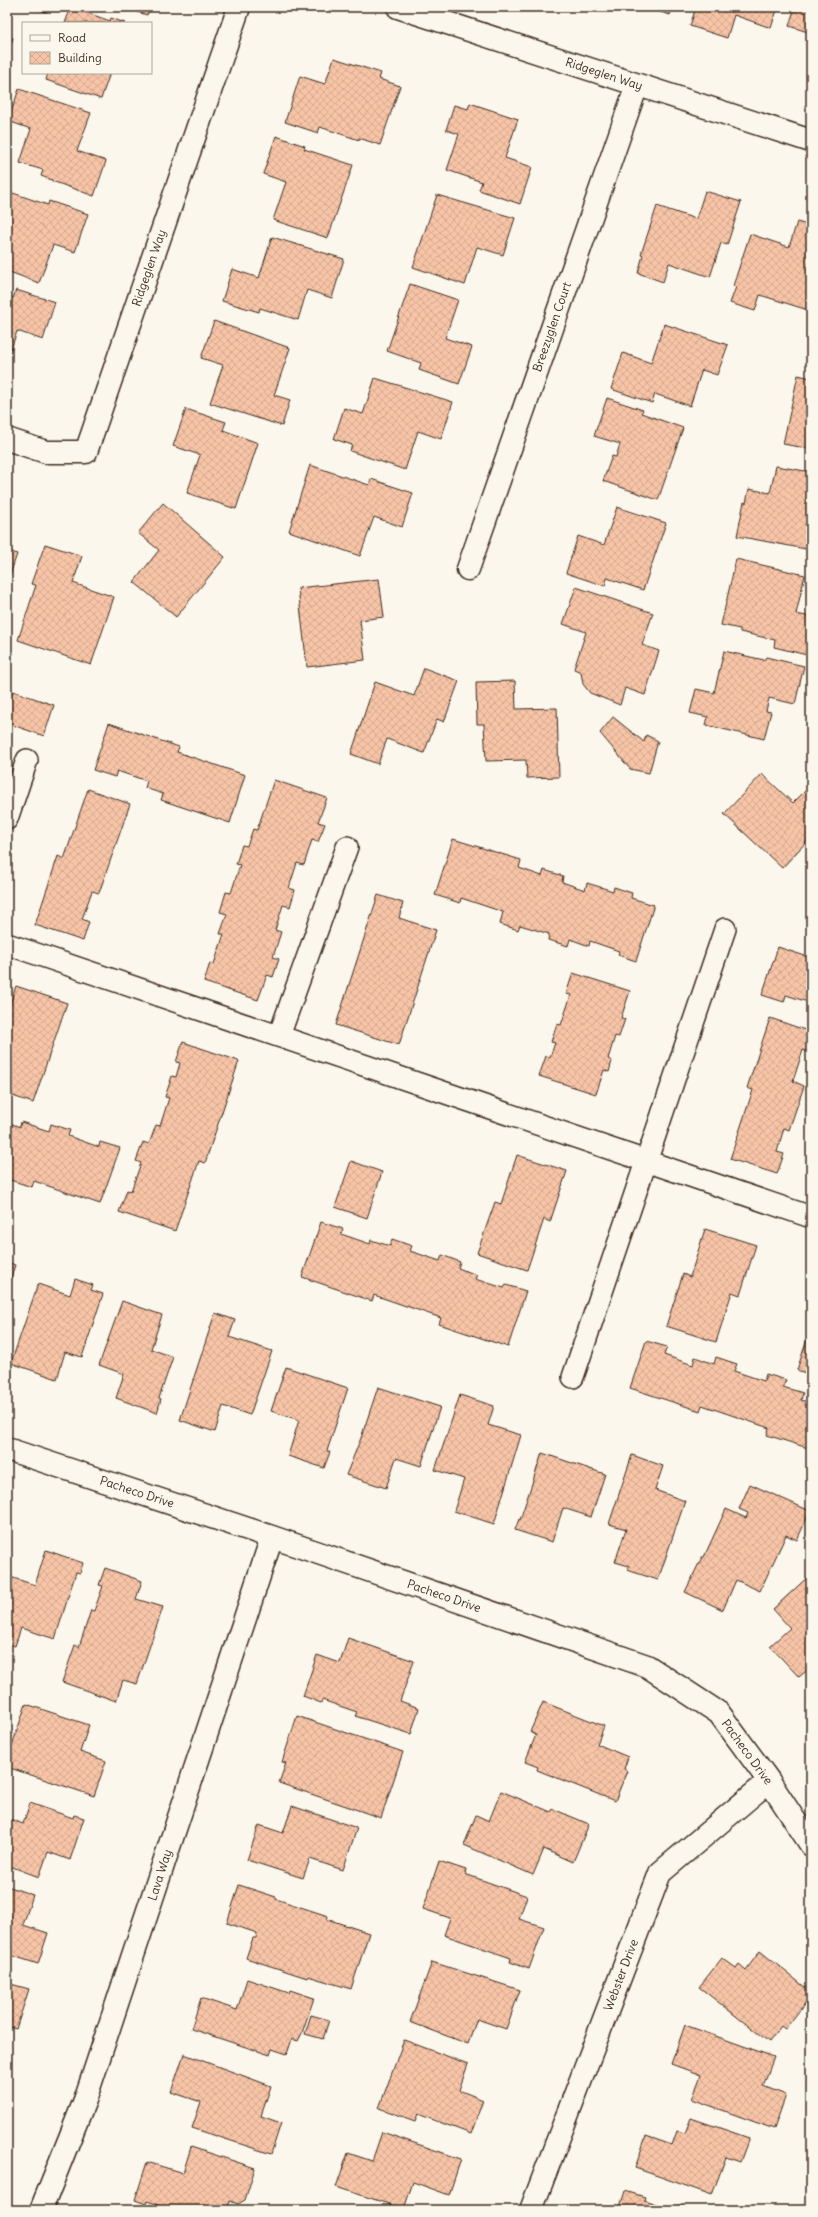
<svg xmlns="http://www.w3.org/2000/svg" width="818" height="2217" font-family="Delius,sans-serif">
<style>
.building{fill:url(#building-cross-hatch);stroke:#3b2a1e}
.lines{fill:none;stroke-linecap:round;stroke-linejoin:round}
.lane-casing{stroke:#3b2a1e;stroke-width:24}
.street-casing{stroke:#3b2a1e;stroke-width:25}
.lane{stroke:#fbf7ec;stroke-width:21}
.street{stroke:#fbf7ec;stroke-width:22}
.labels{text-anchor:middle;stroke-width:4;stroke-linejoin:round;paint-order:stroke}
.street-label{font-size:12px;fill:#3b2a1e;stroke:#fbf7ec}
</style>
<defs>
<pattern id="building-cross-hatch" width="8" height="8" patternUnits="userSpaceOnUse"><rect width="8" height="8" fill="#f7c4a7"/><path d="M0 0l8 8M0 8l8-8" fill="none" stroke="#d5a98f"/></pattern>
</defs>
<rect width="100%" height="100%" fill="#fbf7ec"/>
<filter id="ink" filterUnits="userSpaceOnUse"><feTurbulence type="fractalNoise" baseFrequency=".025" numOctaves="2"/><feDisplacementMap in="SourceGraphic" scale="8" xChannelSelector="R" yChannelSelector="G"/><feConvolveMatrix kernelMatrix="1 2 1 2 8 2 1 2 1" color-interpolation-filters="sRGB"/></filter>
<g filter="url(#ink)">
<!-- building -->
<path class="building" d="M30,7H48L46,12Z
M71,7L110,21L111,18L125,23H65Z
M121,7H150L147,15Z
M644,7H672L670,15Z
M696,7H778L771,28L734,15L727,38L690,26Z
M795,7H811V33L789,26Z
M7,36L13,38L7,56Z
M334,58L381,73L379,79L400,86L380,145L359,138V140L320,127L318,133L285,122L300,76L325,84Z
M48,73H110L101,99L46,80Z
M19,89L91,113L77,151L106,161L94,196L52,181V180L41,176L43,170L20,163L31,129L8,121Z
M470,103L518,119L505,158L532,167L520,204L479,190L482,182L447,170L459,134L446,130L454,105L468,109Z
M276,136L305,146L304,149L353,165L328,238L273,220L286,182L263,174Z
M705,191L741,202L727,245L721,243L710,277L669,263L663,282L638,273L643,255L641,254L657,206L696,219Z
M10,192L48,205L49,201L88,214L75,252L53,245L39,283L7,271V199Z
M437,195L515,218L503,255L477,247L465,285L413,267Z
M797,222L811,226V299L808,310L760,295L755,311L730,303L736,287L733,286L750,234L789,247Z
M272,237L344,259L332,298L307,290L298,320L260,308L259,312L222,301L232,269L259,278Z
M410,284L458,300L445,338L472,347L459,384L419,370L421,363L387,351Z
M16,290L55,302L43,340L17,331L7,362V296L13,298Z
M214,321L290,348L274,395L290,400L282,426L210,403L223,365L201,358Z
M664,324L728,345L717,375L702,370L690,406L655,394L652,403L611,389L623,353L651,363Z
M798,375L811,378V449L783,444Z
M375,378L453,402L441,439L418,431L405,470L350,451L352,445L334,439L344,408L363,414Z
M607,398L643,410L641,413L683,428L658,500L603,481L612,456L616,457L620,444L594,436Z
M186,409L226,422L223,430L258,443L236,509L187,493L200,455L173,446Z
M310,465L369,485L371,479L413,493L402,527L374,517L360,556L289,531Z
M776,466L811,472V550L737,536L744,502L746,503L749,489L770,493Z
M163,503L225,557L176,617L134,582L159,550L138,533Z
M617,507L666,523L643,590L607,578L605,586L566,573L578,536L604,545Z
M45,544L82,556L73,583L114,597L91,665L18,640L36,585L31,584Z
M7,550L17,554L7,584Z
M736,559L805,575L796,614L811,617V656L774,647L775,640L740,632V629L721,625Z
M379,579L384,617L360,620L365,660L307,667L298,588Z
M576,587L653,613L642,645L659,651L645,695L625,688L620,705L590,693L583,684L581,672L574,669L586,632L563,624Z
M724,651L764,660L766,657L804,666L795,704L769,698L766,711L771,712L764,739L706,725L708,717L690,713L696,689L714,693Z
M424,668L459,681L444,722L437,719L424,753L387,739L378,764L351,754L375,682L414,696Z
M515,681L516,709L557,708L559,777L527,778L526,760L486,761L484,724H477L476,682Z
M13,691L54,705L44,736L7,723V709Z
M613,717L644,742L646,735L658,741L649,773L630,769L600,733Z
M109,723L179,747L177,752L245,775L230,823L161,800L163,794L145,788L147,781L117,771L115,777L93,770Z
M762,774L793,803L811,785V839L810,838L782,868L724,814Z
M274,780L327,798L318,822L325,824L318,842L312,840L304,865L297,863L289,888L295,890L290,907L283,905L275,930L281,932L273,957L279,959L273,977L267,975L258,1000L204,982L210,963L214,964L224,934H220L227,914L220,912L226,892L231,893L240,865L236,864L242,845L247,846L253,829L257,830Z
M88,789L130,804L99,893L92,891L82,919L89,922L83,941L35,925L58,856L64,859Z
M453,839L521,860L519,868L542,876L544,870L563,876L562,882L585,890L587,883L613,891L614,887L632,893L631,898L654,905L636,961L618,955L619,951L590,941L589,946L570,939L568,946L548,940L549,934L520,925L518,930L500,924L503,912L461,898L460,903L435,895Z
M378,895L403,903L399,918L436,930L399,1045L336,1025Z
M778,947L811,958V1003L786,995L784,1002L762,995Z
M573,973L630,991L621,1018L625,1019L619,1037L615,1036L608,1059L612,1061L609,1072L604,1070L596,1094L539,1076L546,1056L550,1057L555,1043L551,1042L557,1024L561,1025L571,995L566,994Z
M16,986L67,1003L33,1103L7,1094V1013Z
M770,1018L811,1032V1053L803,1050L793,1081L804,1086L789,1130L784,1128L777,1152L784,1154L777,1174L730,1159L753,1090L747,1088Z
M183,1042L239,1061L205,1163L199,1161L175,1231L119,1212L127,1190L131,1191L141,1163L136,1161L143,1142L149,1144L156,1125L160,1126L169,1098L165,1097L172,1076L176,1077L180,1063L176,1062Z
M7,1122L20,1127L21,1122L49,1131L51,1124L70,1130L68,1136L99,1147L100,1142L120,1148L100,1204L34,1181L32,1187L7,1179Z
M517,1155L567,1171L550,1222L544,1219L527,1270L477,1253L495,1202L501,1204Z
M351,1161L382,1172L367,1218L335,1207Z
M321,1222L343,1229L341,1234L370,1244L371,1240L390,1246L392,1239L412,1246L410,1251L440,1261L442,1255L460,1262L458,1268L477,1275L475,1279L504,1288L506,1285L526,1291L508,1347L439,1324L441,1318L374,1295L372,1301L302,1277Z
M705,1229L756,1245L740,1295L732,1292L716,1342L666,1326L683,1274L690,1277Z
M7,1262L15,1265L7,1290Z
M75,1279L93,1285L91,1290L103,1294L82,1357L65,1352L57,1379L11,1363L38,1284L70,1295Z
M122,1301L162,1315L151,1349L173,1357L159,1398L161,1399L157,1413L116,1398L124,1374L99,1365Z
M811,1307V1320L807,1318Z
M215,1313L235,1320L229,1337L272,1351L250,1415L223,1406L215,1432L180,1420Z
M811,1327V1375L797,1370Z
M646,1341L667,1347L664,1355L693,1365L695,1357L714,1364L716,1357L737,1364L734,1371L764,1381L766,1374L786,1380L783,1387L803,1393L801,1400L811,1403V1449L767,1435L769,1428L702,1405L700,1411L630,1388Z
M286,1367L348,1388L327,1451L330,1452L324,1468L288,1456L299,1420L271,1411Z
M378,1387L440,1407L421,1466L396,1458L386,1488L346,1475L361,1438Z
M460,1395L494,1406L488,1425L521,1435L494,1524L454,1511L464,1479L435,1470Z
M542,1453L605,1474L591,1517L563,1508L552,1542L515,1530L519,1519L520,1520Z
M632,1455L663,1466L655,1490L685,1501L658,1580L627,1570L629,1566L615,1562L626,1529L609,1524Z
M750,1484L810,1511L797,1540L786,1535L760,1591L736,1580L723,1610L685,1592L702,1557H704L726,1509L746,1518L748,1513L739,1509Z
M46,1550L83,1563L80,1573L76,1572L55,1639L21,1628L15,1646L7,1643V1576L35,1585Z
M105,1568L142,1581L136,1599L163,1607L137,1684L123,1680L116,1701L62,1682L75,1645L79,1647L91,1610L94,1611L103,1586L99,1585Z
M811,1574V1667L799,1677L770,1646L790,1628L773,1609Z
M348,1638L414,1661L400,1701L419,1708L411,1734L355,1716L357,1712L322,1700L321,1703L303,1696L317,1655L340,1663Z
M543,1702L604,1726L597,1744L628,1757L624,1769L627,1771L615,1801L537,1770L538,1767L525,1762L536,1735L530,1732Z
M26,1704L89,1725L80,1752L106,1761L94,1796L7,1767V1760Z
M297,1716L403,1752L381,1818L279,1783L286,1763L282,1762Z
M501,1791L551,1812L553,1809L589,1824L573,1862L544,1849L533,1875L464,1845L476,1815L489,1821Z
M30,1803L73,1818L74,1815L84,1818L70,1860L48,1852L39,1877L7,1865V1818L23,1824Z
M292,1806L357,1828L343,1870L310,1859L303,1878L247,1860L259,1825L283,1833Z
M439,1861L466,1870L465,1874L527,1896L519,1919L544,1927L529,1969L510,1962L511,1958L444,1935L450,1918L423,1909Z
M239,1885L276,1897V1899L328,1916L327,1919L369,1933L351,1989L308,1976L307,1978L246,1958L253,1938H256L257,1933L227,1923Z
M7,1886L33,1895L23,1925L48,1933L38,1964L7,1954Z
M760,1951L811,1992V1996L785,2029L781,2026L769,2042L699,1987L722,1958L736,1968L739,1964L746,1970Z
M432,1962L520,1990L506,2029L477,2019L468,2044L410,2022Z
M247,1979L289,1993L290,1990L314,1998L302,2033L298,2041L292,2039L287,2054L272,2049L270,2055L191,2029L201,1998L237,2010Z
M7,1983L29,1989L16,2029L7,2026Z
M311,2015L329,2020L323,2039L305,2034Z
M685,2025L774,2057L763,2086L786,2095L774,2129L692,2099L701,2075L671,2064Z
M404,2040L468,2064L459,2090L483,2100L471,2134L418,2114L415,2121L379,2108Z
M184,2054L271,2086L261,2116L281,2123L271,2154L192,2128L201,2102L171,2092Z
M691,2118L749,2138L740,2162L726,2157L712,2195L635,2168L646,2136L672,2145L677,2131L685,2133Z
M382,2132L461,2159L449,2195L413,2182L404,2209L336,2187L348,2153L372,2161Z
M191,2147L255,2168L245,2200L238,2204L230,2201L227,2210H173L147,2201L146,2204L135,2200L147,2162L183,2173Z
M625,2191L645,2197L644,2200L674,2210H619Z
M678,2205L691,2210H675Z"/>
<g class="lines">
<!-- lane casing -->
<g class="lane-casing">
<path id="lane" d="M7,819L27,760
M7,944L811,1217
M279,1036L347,847
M573,1377L725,929"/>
</g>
<!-- street casing -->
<g class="street-casing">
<path id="street" d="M398,7L811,141
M7,439L46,452H86L239,7
M468,569L637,85
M7,1449L272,1537L647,1666L719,1713L769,1781L811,1845
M41,2210L85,2100L272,1537
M531,2210L660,1873L769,1781"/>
</g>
<!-- lane -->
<use href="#lane" class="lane"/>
<!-- street -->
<use href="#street" class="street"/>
</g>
</g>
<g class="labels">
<!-- street labels -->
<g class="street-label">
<text transform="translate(604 74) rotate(18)" y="4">Ridgeglen Way</text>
<text transform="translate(149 268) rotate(-71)" y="4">Ridgeglen Way</text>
<text transform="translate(552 327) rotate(-71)" y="4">Breezyglen Court</text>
<text transform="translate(137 1492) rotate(18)" y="4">Pacheco Drive</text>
<text transform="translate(444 1596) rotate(19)" y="4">Pacheco Drive</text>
<text transform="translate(747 1752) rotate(54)" y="4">Pacheco Drive</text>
<text transform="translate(160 1875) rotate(-72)" y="4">Lava Way</text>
<text transform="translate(621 1975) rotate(-69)" y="4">Webster Drive</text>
</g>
</g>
<!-- margin -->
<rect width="818" height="2217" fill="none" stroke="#fbf7ec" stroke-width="24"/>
<rect x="12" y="12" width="794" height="2193" fill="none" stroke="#3b2a1e" stroke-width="1.5" filter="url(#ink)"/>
<!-- legend -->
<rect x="22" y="22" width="130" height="52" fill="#fbf7ec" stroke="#aea59a"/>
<rect x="30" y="35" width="20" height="6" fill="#fbf7ec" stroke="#aea59a"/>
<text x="58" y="42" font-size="12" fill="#3b2a1e">Road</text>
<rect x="30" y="52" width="20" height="12" fill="url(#building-cross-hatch)" stroke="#aea59a"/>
<text x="58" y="62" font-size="12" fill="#3b2a1e">Building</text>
</svg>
